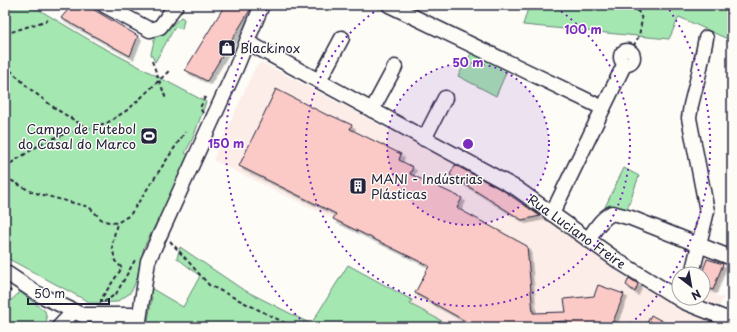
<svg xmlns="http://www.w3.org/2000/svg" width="737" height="332" font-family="'Playpen Sans',sans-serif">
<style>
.built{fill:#fcede8}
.green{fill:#a5e7b1;stroke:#648476}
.building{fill:#fbcac6;stroke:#22223b;filter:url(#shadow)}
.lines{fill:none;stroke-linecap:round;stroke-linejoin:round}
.minor-casing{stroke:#22223b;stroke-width:17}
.path{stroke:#22223b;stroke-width:2;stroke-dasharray:4 3;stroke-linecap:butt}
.minor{stroke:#fdfcf7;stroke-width:14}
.ring{fill:none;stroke:#7b2cbf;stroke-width:2;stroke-dasharray:2 4}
.labels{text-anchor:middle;stroke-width:3;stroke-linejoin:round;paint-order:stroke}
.poi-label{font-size:13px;fill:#22223b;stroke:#fdfcf7;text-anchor:start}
.street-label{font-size:13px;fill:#22223b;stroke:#fdfcf7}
.centre{fill:#7b2cbf;stroke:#fdfcf7;stroke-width:2}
.ring-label{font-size:12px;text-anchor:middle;font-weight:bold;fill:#7b2cbf;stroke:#fdfcf7;stroke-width:3;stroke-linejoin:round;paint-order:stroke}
</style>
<defs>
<filter id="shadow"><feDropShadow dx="3.5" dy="3.5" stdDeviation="0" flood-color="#0004"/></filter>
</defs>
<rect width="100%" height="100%" fill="#fdfcf7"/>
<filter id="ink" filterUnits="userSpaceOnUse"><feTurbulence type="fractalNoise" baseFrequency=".025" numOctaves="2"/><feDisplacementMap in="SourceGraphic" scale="8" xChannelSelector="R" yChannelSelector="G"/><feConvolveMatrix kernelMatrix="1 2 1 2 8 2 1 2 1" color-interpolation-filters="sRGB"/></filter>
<g filter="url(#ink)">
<!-- built -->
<path class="built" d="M261,62L488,181L642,280V285L647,289L652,288L729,327H453L410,303L429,266L213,160L255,68Z
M707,255L727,262L715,295L723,298L718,309L697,301L695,298H703V274H697L701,258Z"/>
<!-- green -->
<path class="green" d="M5,5H31L98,45L206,102L193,138L185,153L191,156L144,247L137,278L133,288L129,294L116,302L91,303L5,257Z
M529,5H732V41L679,17L669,39L523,25Z
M181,17L184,19L182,29L175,27L155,62L151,54L155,36L167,30Z
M472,52L508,68L496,96L458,76Z
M624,168L639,176L626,212L605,207Z
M180,247L242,289L311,324L348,265L412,300L410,304L453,327H147L152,297L146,295L149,287L183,307L200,276L177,258Z
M20,292L45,311L47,321L42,327H5V306Z
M83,322L122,326V327H79Z"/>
<!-- building -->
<path class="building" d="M72,5H86L138,36L130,56L61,18Z
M225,5H253L207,81L185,70Z
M276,89L329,116L330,115L352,125L350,129L401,154L399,160L413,167L410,174L462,198L457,208L527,246L533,313L566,312L564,299L594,296L598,285L624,294L611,327H567V321L536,323L534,327H476L415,293L429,266L333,219L336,214L239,166Z
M455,165L504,191L540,216L522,220L450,175Z
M707,259L723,264L713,290L703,286V270Z
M629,278L638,284L635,292L626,285Z
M651,315L673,327H645Z"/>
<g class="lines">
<!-- minor casing -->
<g class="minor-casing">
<g id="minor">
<path d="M104,5L150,30L160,27L176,5"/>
<path d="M389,5L603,108"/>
<path id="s1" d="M247,42L516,188L621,263L684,302L732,321"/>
<circle cx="627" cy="57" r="6"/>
<path d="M319,81L342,38"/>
<path d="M372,110L395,67"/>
<path d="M424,139L445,98"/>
<path d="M552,214L625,63"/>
<path d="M588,240C595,229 601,219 612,213L631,218L732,258"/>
<path d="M5,272L38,294L82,315H139"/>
<path d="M692,274L707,211L689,118L691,105L699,73L706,38"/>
<path d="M59,327L73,312"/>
<path d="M138,327L148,261L236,68L262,5"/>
</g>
</g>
<!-- path -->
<path class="path" d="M5,34L48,20
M630,52L639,36L642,19L635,5
M152,61L166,99
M5,65L30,89L56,109L87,128
M203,113L200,108L206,95
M5,167L44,142L65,134L107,123L129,109L169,71
M5,177L32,192L89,207L103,221L117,223L130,215L185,132
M170,241L209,285L293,327
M5,297L11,290
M104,302L116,294L135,260
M101,303V299L122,268L115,261L112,245L117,223"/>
<!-- minor -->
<use href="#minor" class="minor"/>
</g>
</g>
<!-- distance rings -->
<circle cx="468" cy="144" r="81" fill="#7b2cbf" fill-opacity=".12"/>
<g class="ring">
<circle cx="468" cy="144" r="81"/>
<path d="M551 5A162 162 0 1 1 385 5"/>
<path d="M309 327A242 242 0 0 1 270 5M666 5A242 242 0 0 1 627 327"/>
</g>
<!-- icons -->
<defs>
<g id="shop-square" transform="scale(0.9)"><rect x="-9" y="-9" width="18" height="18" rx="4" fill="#22223b" stroke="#fdfcf7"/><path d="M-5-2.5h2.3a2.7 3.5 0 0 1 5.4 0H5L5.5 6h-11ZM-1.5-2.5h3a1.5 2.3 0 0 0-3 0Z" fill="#fff"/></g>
<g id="stadium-square" transform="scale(0.9)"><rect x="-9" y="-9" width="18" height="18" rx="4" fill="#22223b" stroke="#fdfcf7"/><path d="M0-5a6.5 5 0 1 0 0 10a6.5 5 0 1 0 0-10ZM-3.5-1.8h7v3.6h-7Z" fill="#fff"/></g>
<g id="building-square" transform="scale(0.9)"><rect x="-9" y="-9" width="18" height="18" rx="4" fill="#22223b" stroke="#fdfcf7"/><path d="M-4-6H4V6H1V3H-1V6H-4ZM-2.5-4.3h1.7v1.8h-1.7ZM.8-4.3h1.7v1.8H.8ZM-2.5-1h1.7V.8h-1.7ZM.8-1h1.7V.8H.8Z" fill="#fff"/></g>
</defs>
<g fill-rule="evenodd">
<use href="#shop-square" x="227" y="48"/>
<use href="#stadium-square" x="149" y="136"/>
<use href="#building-square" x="358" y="186"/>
</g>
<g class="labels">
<!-- poi labels -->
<g class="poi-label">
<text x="240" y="53">Blackinox</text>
<text x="136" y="134" text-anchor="end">Campo de Futebol<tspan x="136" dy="15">do Casal do Marco</tspan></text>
<text x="371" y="184">MANI - Indústrias<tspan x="371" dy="15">Plásticas</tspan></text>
</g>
<!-- street labels -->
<g class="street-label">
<text dy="5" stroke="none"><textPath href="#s1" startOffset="381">Rua Luciano Freire</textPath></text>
</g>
</g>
<circle cx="468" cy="144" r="6" class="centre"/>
<g class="ring-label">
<text x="583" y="34">100 m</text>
<text x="468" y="67">50 m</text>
<text x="226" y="148">150 m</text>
</g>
<!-- margin -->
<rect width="737" height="332" fill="none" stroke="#fdfcf7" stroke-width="20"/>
<rect x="10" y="10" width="717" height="312" fill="none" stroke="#22223b" stroke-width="1.5" filter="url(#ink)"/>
<!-- north arrow -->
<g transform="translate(691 286) rotate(149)"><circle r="19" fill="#fdfcf7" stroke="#a5a5ac"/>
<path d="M0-3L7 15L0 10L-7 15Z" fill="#22223b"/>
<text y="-6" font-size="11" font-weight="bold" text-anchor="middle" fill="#22223b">N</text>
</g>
<!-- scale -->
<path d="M28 298v6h81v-6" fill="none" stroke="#22223b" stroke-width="2"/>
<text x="34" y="298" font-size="12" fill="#22223b" stroke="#fdfcf7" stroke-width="3" paint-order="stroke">50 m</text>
</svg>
